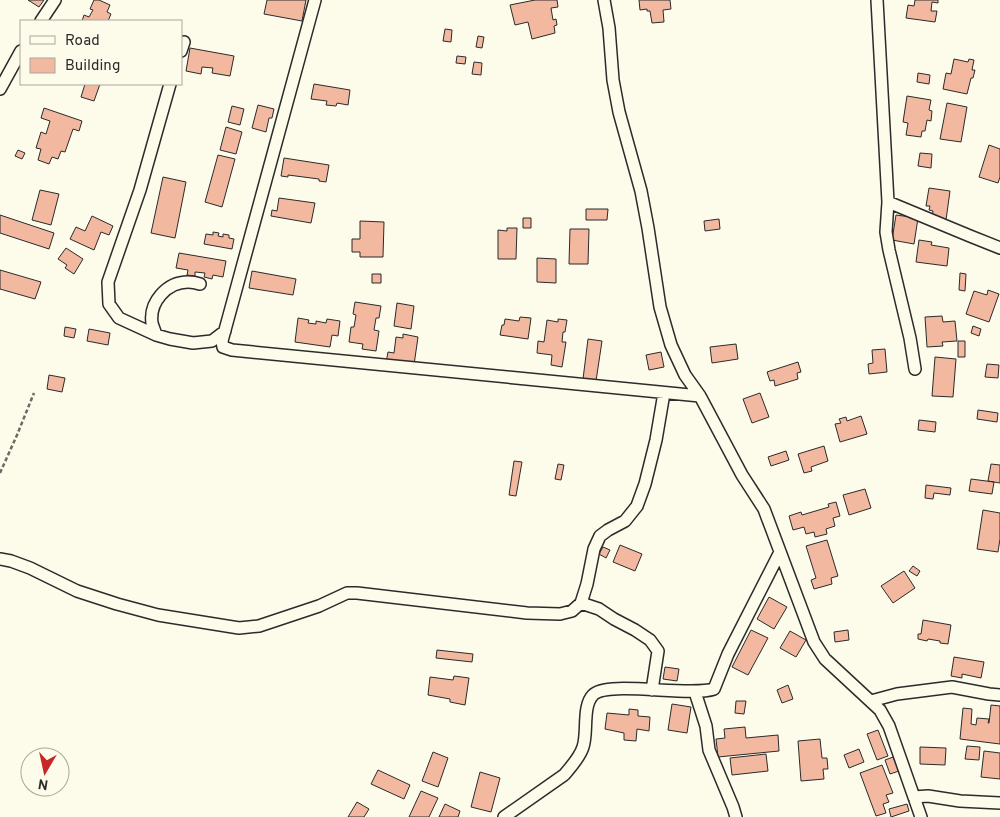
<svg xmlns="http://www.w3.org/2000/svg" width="1000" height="817" font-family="Overpass,sans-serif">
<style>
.building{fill:#f2b8a0;stroke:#2b2b2b}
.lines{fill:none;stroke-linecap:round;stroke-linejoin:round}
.street-casing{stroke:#2b2b2b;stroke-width:14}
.path{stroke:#6a6964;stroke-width:2.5;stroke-dasharray:4 2.5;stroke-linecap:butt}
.street{stroke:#fdfbea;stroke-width:11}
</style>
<rect width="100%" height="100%" fill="#fdfbea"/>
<!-- building -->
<path class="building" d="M28,0H44L39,7Z
M94,0H99L110,5L107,12L111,14L108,21H82L84,15L89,17L93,10L90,9Z
M267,0H306L302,21L264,14Z
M535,0H557L558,7L551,8L553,20L556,19L557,25L554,26L555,33L532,39L528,22L515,25L510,5Z
M639,0H670L671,9L663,10L664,22L652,23L650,11H647V9L640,10Z
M915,0H938V3L932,2L931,11H937L935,22L906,18L908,5L914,6Z
M445,29L452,30L451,42L443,41Z
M478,36L484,37L482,48L476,47Z
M190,48L234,56L230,76L212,73L213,68L202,67L201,74L186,71Z
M457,56L466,57L465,64L456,63Z
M954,59L968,62L969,59L974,60L972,70H975L973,78H971L967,94L943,89L946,73L951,74Z
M474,62L482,63L481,75L472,74Z
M918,73L930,75L929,84L917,82Z
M85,84H100L94,101L81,97Z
M314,84L350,90L348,105L337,103L336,106L326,105L327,101L311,99Z
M907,96L931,100L929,110L932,111L931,121L927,120L925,131H922L921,137L906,135L908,123L903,122Z
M947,103L967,107L961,142L940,139Z
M258,105L274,109L272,118H269L266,132L252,128Z
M232,106L244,109L240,125L228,122Z
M44,108L82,121L79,131L73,129L65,152L61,151L58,159L52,157L49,164L38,160L41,149L36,148L41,132L46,134L50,121L41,118Z
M226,127L242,132L236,154L220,150Z
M989,145L1000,149V177L998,183L979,177Z
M18,150L25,153L22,159L15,156Z
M920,153L932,154L931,168L918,166Z
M218,155L235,159L222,207L205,202Z
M284,158L329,165L326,182L319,181V179L288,175V177L281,176Z
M163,177L186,182L175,238L151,233Z
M929,188L950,191L946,220L932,218L933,211L929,210L930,206H926Z
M40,190L59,194L51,225L32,220Z
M279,198L315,203L311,223L271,216L272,210L277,211Z
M586,209H608L607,220H586Z
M0,215L54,233L49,249L0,233Z
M896,215L918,218L914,244L892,240Z
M92,216L113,226L109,235L101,232L94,250L70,239L76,227L85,231Z
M523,218H531V228H523Z
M719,219L720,229L705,231L704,221Z
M360,221L384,222L383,257H360V252H352V239H360Z
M507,228H517L516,259H498V230L507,231Z
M570,229H589L588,264H569Z
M213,232L219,233L218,236L223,237V234L229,235V238L234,239L232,249L204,244L206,234L213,235Z
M919,240L932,242L931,245L949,248L947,266L916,262Z
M66,248L83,259L74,274L65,268L67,265L58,259Z
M179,253L226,261L223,277L213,275L212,279L204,277L205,273L195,272V276L187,275L188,270L176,268Z
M537,258L556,259V283L537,282Z
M0,270L41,282L35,299L0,289Z
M252,271L296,279L293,295L249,288Z
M960,273L966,274L965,291L959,290Z
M372,274H381V283H372Z
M988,290L999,294L989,322L966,314L974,291L987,295Z
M355,302L381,306L379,318H376L374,330L379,331L376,351L362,349L363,344L349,342L351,327H354L356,315L353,314Z
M397,303L414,306L411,329L394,326Z
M942,316L943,322L955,321L957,341L942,342L943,346L927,347L925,317Z
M520,317L531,318L528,339L500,335L502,325H504L505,319L519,321Z
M298,318L309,320L308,323L316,324V321L326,323L327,319L340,321L338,336L332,335L330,347L295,342Z
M558,319L567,320L565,332H563L562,342H566L562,367L551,365L552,355L537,353L538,341L544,342L547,320L558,322Z
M973,326L981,329L979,336L971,333Z
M65,327L76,329L74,338L64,336Z
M89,329L110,333L108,345L87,341Z
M403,334L418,337L414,365L386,363L388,352L394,353L396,337L403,338Z
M588,339L602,341L596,381L583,379Z
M958,341H965V357H958Z
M736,344L738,359L712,363L710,347Z
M885,349L887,372L869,374L868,364L873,363L872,350Z
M661,352L664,367L649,370L646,355Z
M935,357L956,359L953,397L932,396Z
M798,362L801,372L797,373L798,379L775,386L774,380L770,381L767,372Z
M987,364L999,365L998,378L985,377Z
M49,375L65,378L62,392L47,389Z
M760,393L769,417L752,423L743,399Z
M978,410L998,413L997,422L977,419Z
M861,416L867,434L840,442L835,424L841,423L839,419L846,417L847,421Z
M919,420L936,422L935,432L918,430Z
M824,446L828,461L811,467L812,471L804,473L798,454Z
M786,451L789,460L771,466L768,457Z
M514,461L522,462L516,496L509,495Z
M558,464L564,465L561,480L555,479Z
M991,464L1000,465V483L988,481Z
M971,479L994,482L992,494L969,491Z
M926,485L951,488L950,495L934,493L933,499L925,498Z
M865,489L871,508L849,515L843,495Z
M836,502L840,516L833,518L835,526L826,529L827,534L815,537L814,532L806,534L804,527L793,530L789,516L801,512L802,515L829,507L828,504Z
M983,510L1000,513V539L998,552L977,549Z
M827,540L838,576L831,578L832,584L814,589L811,580L816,578L806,546Z
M620,545L642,554L635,571L613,562Z
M603,547L610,550L606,558L599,554Z
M913,566L920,571L917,576L909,571Z
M904,571L915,588L893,603L881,586Z
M769,597L787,607L774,629L757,619Z
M923,620L951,625L948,644L940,643V641L928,639L927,641L918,639V634H921Z
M751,630L768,638L748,675L732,667Z
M848,630L849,640L835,642L834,632Z
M790,631L806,640L796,657L780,648Z
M437,650L473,654L472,662L436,658Z
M954,657L984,662L981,678L962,674V678L951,676Z
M665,667L679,669L677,681L663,679Z
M454,676L469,678L465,705L450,702V699L428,695L430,677L453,680Z
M788,685L793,699L782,703L777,690Z
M736,701H746L744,714L735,713Z
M672,704L691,707L687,733L668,730Z
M991,705L1000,706V744L960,739L963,708L972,709L971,724L976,725L977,718L989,719L988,723H989Z
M629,709L638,710V716L650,717L649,731L637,729L636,741L624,740V733L605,729L607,713L629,715Z
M745,727L746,738L778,735L779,751L718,757L716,739L725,738L724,729Z
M878,730L888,756L877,760L867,734Z
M820,739L822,758H827L828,769H823L824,779L801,781L798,741Z
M967,746L980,747L979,760L965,759Z
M920,747L946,748L945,765L920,764Z
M859,749L864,762L849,768L844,755Z
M984,751L1000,753V779L981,777Z
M433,752L448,758L438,787L422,781Z
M766,754L768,771L732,775L730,758Z
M893,757L899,771L890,774L885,760Z
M882,765L893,793L886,795L889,802L883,804L886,813L876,816L860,773Z
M378,770L410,785L404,799L371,784Z
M480,772L500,778L491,812L471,807Z
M421,791L438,798L429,817H409Z
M357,802L369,809L364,817H348Z
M445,804L460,811L458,817H439Z
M907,804L909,811L891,817L889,809Z"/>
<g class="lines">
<!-- street casing -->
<g class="street-casing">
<path id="street" d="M315,0L222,341L223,347L232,350L700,396
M604,0L609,28L613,80L619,112L641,191L648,228L660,307L671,345L685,375L700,396L742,475L764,509L814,642L825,659L880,710L889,726L921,817
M877,0L888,202L886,232L889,250L910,338L915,369
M41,21L55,0
M181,51L184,42
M170,84L140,190L108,282L109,304L119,318L156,335L170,339L193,343L212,341L225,331
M0,89L21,51
M888,202L970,236L1000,248
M156,335C155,331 153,327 152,323C149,302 167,282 188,282C192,282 197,283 200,284
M0,559L11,561L30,568L77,591L117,604L158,615L239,628L259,626L319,606L347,593H357L527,613L560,614L572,611L581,603L587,584L594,549L600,536L608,530L625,521L637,506L645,484L656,440L664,393
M581,603L599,609L614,619L635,630L650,640L658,651L652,690
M695,692L706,726L709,750L733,807L736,817
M871,701L897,694L952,687L989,694L1000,695
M914,797L928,796L960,801L1000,803
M504,817L564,775C571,767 580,757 583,747C588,733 582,706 593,695C606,680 689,697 714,689L728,654L780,552"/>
</g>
<!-- path -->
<path class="path" d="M0,473L17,435L34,393"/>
<!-- street -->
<use href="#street" class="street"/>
</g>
<!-- legend -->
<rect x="20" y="20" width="162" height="65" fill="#fdfbea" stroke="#a9a89e"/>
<rect x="30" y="36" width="25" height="8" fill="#fdfbea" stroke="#a9a89e"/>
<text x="65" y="45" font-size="15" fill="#2b2b2b">Road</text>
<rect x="30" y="58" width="25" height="15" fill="#f2b8a0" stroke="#a9a89e"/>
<text x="65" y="70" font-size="15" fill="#2b2b2b">Building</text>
<!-- north arrow -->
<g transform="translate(45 772) rotate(189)"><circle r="24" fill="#fdfbea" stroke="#a9a89e"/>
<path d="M0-4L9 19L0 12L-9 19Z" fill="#c62828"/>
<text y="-8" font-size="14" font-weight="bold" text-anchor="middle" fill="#2b2b2b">N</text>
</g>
</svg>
